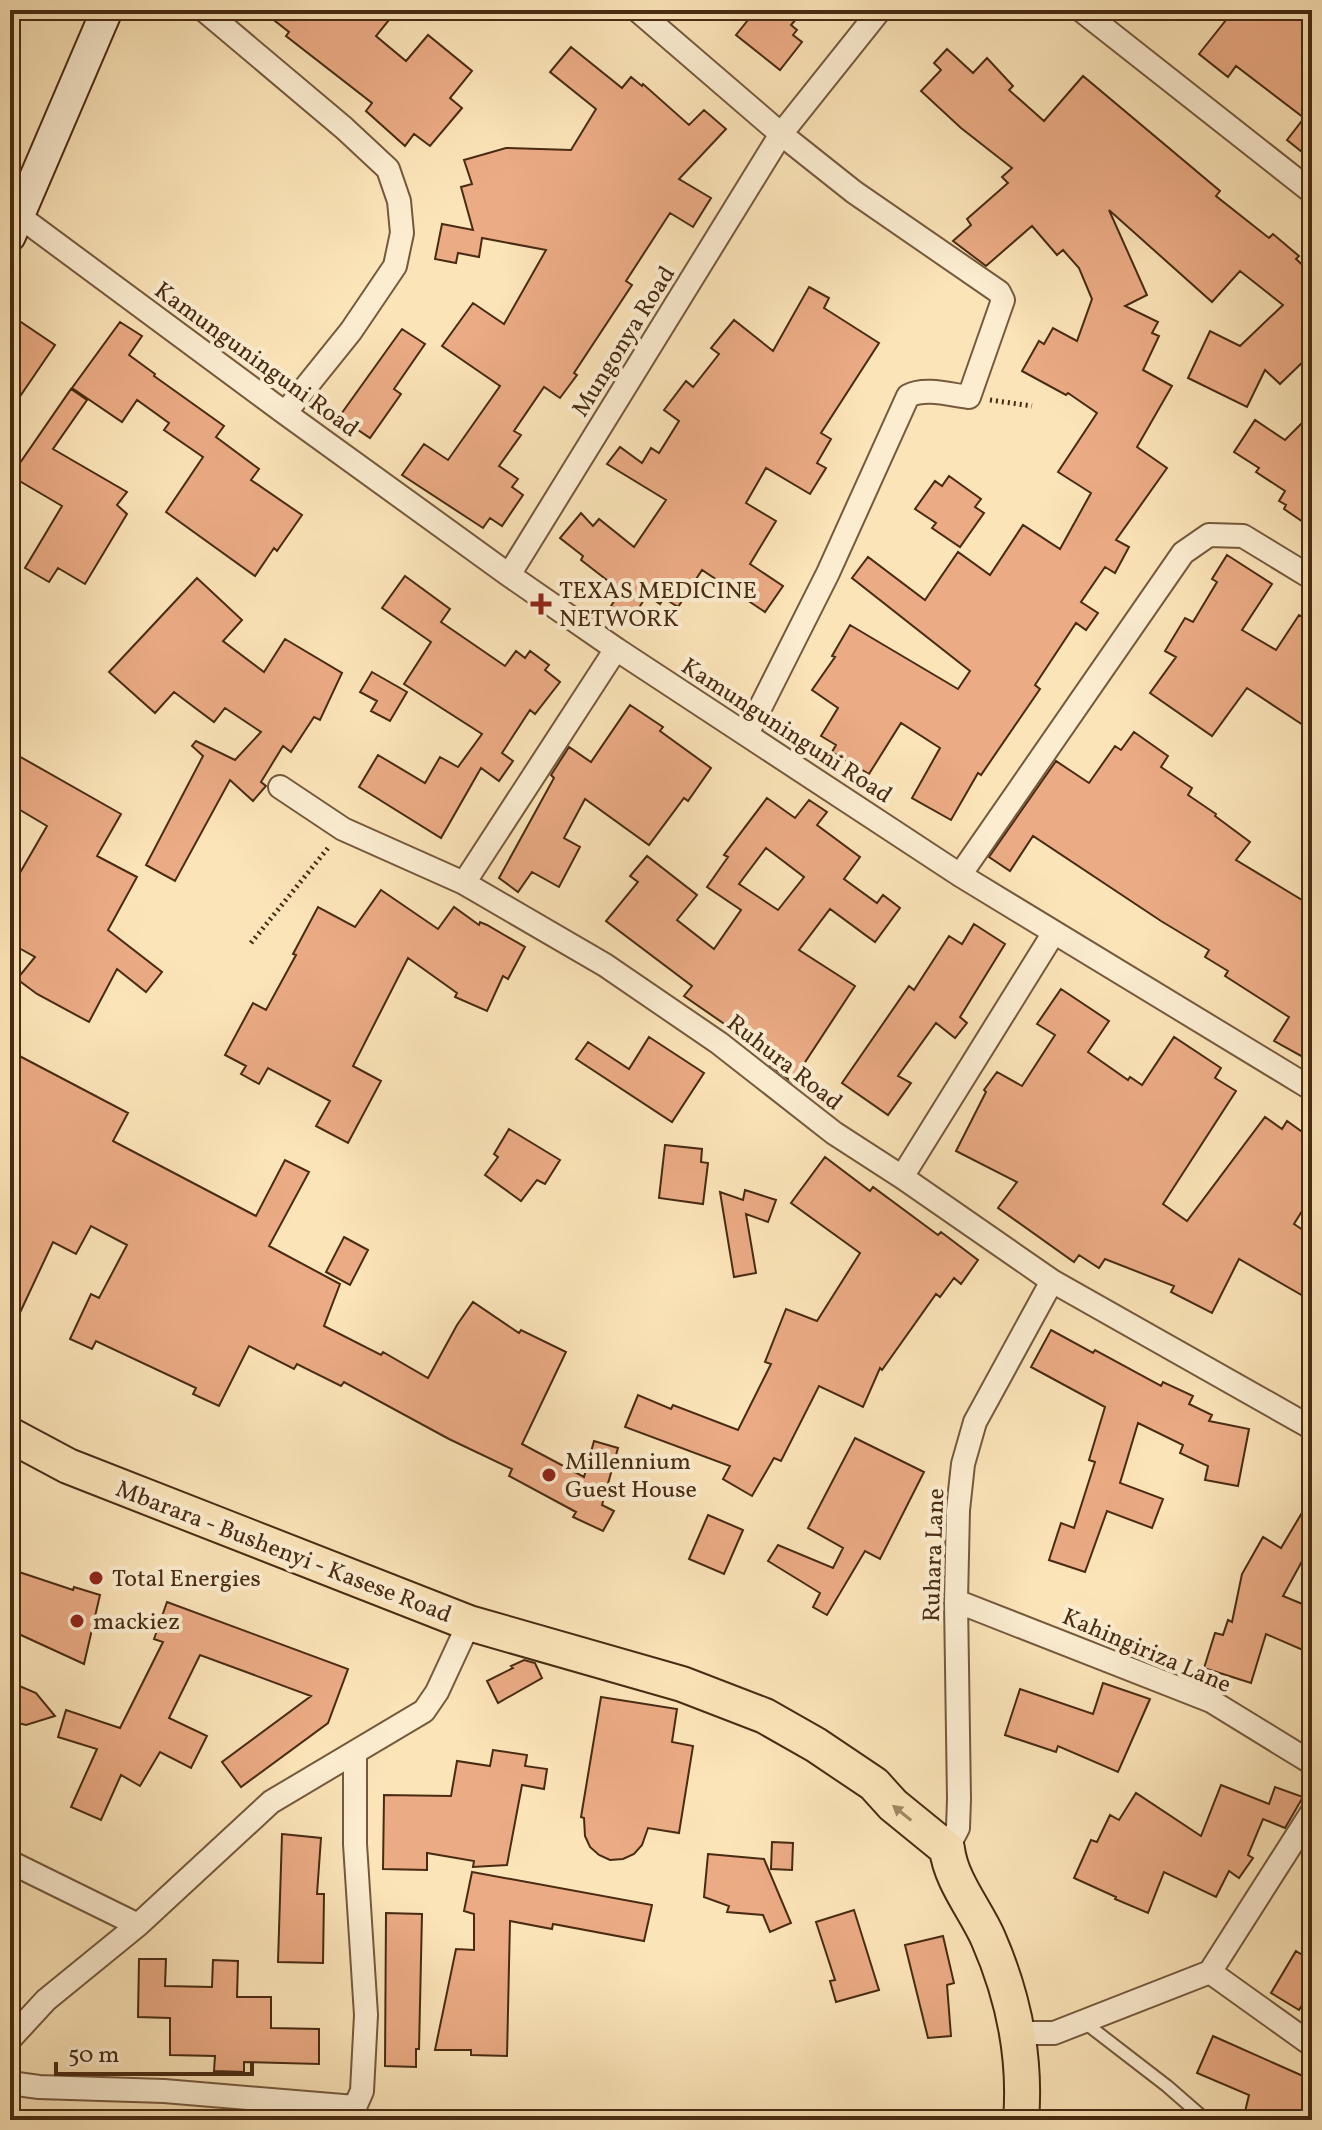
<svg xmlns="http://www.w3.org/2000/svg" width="1322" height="2130" font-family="Vollkorn,serif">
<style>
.building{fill:#ebab84;stroke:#482b12;stroke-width:2;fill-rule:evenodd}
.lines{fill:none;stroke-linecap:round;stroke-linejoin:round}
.lane-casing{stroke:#75593c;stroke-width:15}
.street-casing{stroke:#75593c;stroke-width:26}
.secondary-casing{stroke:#482b12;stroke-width:34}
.primary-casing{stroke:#482b12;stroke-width:38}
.path{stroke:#482b12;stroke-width:5;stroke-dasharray:2 4;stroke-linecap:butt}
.lane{stroke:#fcedd1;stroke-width:11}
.street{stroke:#fcedd1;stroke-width:22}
.secondary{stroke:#fcedd1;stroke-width:30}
.primary{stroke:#fbe4b8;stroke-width:34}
.oneway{fill:#a28865}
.poi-dot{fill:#8f2418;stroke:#fcedd1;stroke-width:3}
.labels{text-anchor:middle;stroke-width:8;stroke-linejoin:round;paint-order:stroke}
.street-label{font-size:24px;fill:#482b12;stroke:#fcedd1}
.poi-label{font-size:24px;fill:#482b12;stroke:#fcedd1;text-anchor:start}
</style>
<rect width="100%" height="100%" fill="#fbe4b8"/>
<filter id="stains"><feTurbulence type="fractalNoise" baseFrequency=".0025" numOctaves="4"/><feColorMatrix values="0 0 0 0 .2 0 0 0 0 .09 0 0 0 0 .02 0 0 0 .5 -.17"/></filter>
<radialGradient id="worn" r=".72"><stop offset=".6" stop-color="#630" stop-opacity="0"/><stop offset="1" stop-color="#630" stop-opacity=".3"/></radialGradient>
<!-- building -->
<path class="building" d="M261,10H397L376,36L406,61L428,35L472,71L450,98L462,108L430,146L414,134L405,146L366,111L372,103L286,36L289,32Z
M756,10H804L791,25L797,30L793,35L802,42L780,70L736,35Z
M1234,10H1312V160L1287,140L1304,118L1236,66L1228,77L1199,54Z
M571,47L622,88L631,77L642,86L643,84L689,125L704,110L726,129L679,179L711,198L693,227L670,213L626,281L632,285L574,373L577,375L560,398L544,387L514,431L521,435L499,466L518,479L512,487L523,495L502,526L490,518L483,528L402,475L424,444L448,460L500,386L442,346L473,303L504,324L546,250L482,238L479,257L458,253L456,263L435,259L442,224L473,230L461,187L472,184L464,160L506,148L571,150L596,109L550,72Z
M947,49L973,73L987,58L1013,86L1009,90L1044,121L1083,76L1220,191L1216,196L1269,238L1273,234L1299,256L1296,259L1312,274V353L1280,384L1265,370L1247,407L1188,378L1210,331L1240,346L1283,305L1240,271L1212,302L1109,210L1147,295L1125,306L1158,322L1152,333L1159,336L1143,370L1172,386L1137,447L1167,468L1116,540L1129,547L1115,573L1105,567L1081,602L1098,613L1086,630L1076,623L1035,685L1040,689L981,775L978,773L951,820L912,798L940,748L901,723L869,774L832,752L836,745L821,736L838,708L812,690L835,657L832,656L850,625L958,689L970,671L852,578L868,557L925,600L958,552L990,575L1023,525L1060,549L1091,493L1058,472L1097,413L1068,393L1066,395L1022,371L1039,341L1044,344L1053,328L1077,341L1092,299L1079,268L1063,250L1057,255L1032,226L986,266L953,241L971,225L967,219L1008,183L1002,177L1012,168L961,128L921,91L941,70L934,63Z
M809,287L829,298L824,308L879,343L821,433L831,439L817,463L826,468L810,494L766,468L746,503L776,521L750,564L783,586L765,612L702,570L678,607L664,598L660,604L647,595L632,619L611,606L621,591L581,560L583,556L560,538L581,513L593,526L599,519L634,547L666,500L607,464L620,447L642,463L651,448L659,453L679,421L664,410L686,381L693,387L719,354L711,348L734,320L773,351Z
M18,320L55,345L10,411V332Z
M120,322L142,336L129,355L155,374L154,376L224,426L216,437L259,469L251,480L302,515L277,551L274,548L255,576L166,512L203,457L164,430L169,423L137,400L122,422L72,388Z
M402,329L425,344L394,389L401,394L370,438L339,417Z
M71,389L87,400L53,449L127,492L117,505L127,514L85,584L58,568L49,582L25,568L62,506L11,476Z
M1312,413V528L1284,509L1286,505L1279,501L1285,491L1256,472L1259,468L1234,452L1255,420L1285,440Z
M949,476L981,499L975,507L984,513L960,547L932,528L936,523L915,509L935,481L942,486Z
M1227,555L1272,584L1242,630L1276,650L1299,615L1312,623V731L1247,688L1212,736L1150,693L1176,657L1165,651L1185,618L1193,622L1217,582L1212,579Z
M405,576L450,609L441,622L505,666L516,651L525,658L530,651L549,665L545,670L560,682L535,714L530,710L502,753L513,761L499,781L481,768L441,838L359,787L378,755L425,783L440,757L458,767L482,734L404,684L431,642L382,608Z
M197,578L242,620L223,641L264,672L285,639L342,673L320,720L314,717L291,752L283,746L261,782L266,786L253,801L230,780L175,881L146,865L203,756L192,746L196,741L235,760L261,732L225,708L214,722L174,692L155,713L109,672Z
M372,672L407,692L390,721L371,711L377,701L360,692Z
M630,705L663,727L660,731L711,768L688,801L684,798L649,845L585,799L564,838L580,847L559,887L532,872L518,892L499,878L554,778L551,775L569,747L591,762Z
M1134,732L1168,756L1161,767L1192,788L1188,795L1216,814L1215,816L1250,842L1236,860L1312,906V1062L1274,1041L1289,1017L1225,976L1228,971L1205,957L1209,950L1161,921L1033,836L1010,871L989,857L1056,761L1089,783L1115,746L1121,750Z
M10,751L121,814L97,856L137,877L108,930L162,972L146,992L117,969L89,1022L37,994L17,979L35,957L10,943V890L47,826L10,804Z
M767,798L795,818L809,800L827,812L817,825L860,857L844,879L877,903L883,895L900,908L875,942L830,909L799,950L855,986L792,1082L770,1065L775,1059L684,996L692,986L606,921L638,882L630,876L647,856L697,895L677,920L714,949L741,910L707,887L728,857L724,855ZM766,848L804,877L778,910L739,884Z
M381,890L438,929L454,907L479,925L480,922L487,925L525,947L508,979L503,976L487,1011L455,997L457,993L408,958L353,1066L381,1081L348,1143L316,1126L330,1101L268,1068L259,1084L241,1074L246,1066L225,1055L253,1003L266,1010L296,955L293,954L318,907L355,927Z
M974,924L1005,944L960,1017L967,1023L955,1038L936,1023L898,1076L911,1083L888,1115L842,1083L909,986L914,990L949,936L962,944Z
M1061,989L1109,1021L1088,1052L1128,1080L1130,1077L1142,1085L1174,1037L1221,1068L1215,1078L1236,1091L1163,1204L1187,1221L1265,1117L1282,1129L1287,1121L1312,1139V1195L1294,1224L1312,1236V1301L1239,1259L1212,1313L1171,1292L1174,1286L1105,1259L1099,1268L1079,1255L1074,1262L998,1208L1017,1182L956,1151L986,1092L984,1090L997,1072L1022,1086L1055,1035L1037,1024Z
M649,1037L704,1073L672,1122L576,1059L588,1042L629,1069Z
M10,1051L128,1113L113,1141L256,1216L285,1160L309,1172L269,1246L340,1284L324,1326L381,1355L383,1352L428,1378L457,1325L473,1302L519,1333L521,1330L566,1352L522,1444L584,1477L594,1441L618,1448L602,1505L614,1511L603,1531L573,1517L576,1512L509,1476L512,1469L449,1439L344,1382L341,1386L297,1364L294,1369L249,1346L219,1406L193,1394L196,1388L96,1341L92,1349L70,1339L91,1294L99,1298L127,1245L91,1226L76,1254L53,1242L10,1334Z
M509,1129L560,1160L545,1184L537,1180L521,1201L485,1175L498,1157L494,1154Z
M665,1145L702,1149L701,1162L708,1163L703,1204L659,1198Z
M825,1157L870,1191L873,1187L938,1235L941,1232L978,1260L961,1284L954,1278L940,1297L936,1294L882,1370L880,1368L863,1407L819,1386L781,1461L774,1458L752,1496L723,1479L730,1466L625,1427L638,1395L671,1409L673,1405L738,1430L771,1364L765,1362L786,1309L817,1321L860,1253L791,1203Z
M745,1190L776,1200L768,1222L746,1214L756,1273L734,1277L720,1192L743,1200Z
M344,1237L368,1250L350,1285L326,1272Z
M1051,1330L1093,1353L1095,1350L1161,1386L1163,1382L1193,1396L1189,1404L1212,1415L1209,1421L1249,1429L1238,1486L1205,1480L1208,1466L1180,1453L1183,1445L1138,1423L1120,1483L1163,1499L1152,1528L1107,1511L1085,1572L1049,1560L1061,1523L1074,1528L1095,1462L1089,1460L1105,1407L1031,1367Z
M855,1438L924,1472L880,1559L865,1551L827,1615L813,1607L820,1593L768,1561L778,1545L833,1568L843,1548L808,1528Z
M1312,1496V1543L1283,1596L1312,1608V1654L1266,1634L1251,1683L1204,1668L1215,1633L1223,1635L1228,1620L1232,1622L1242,1574L1263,1537L1281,1548Z
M708,1515L743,1530L724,1574L689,1559Z
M10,1569L73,1590L74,1587L100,1595L84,1664L10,1630Z
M167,1602L348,1669L328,1723L241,1787L222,1762L311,1696L200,1655L169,1718L207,1736L191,1768L160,1752L140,1786L121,1775L101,1820L71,1807L97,1749L58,1737L66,1710L120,1728L163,1642L154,1639Z
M524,1660L535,1663L542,1678L498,1703L487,1681L513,1668L511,1666Z
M10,1682L36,1693L55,1716L26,1725L10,1721Z
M1103,1683L1150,1699L1118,1772L1058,1746L1056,1752L1005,1735L1020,1689L1093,1714Z
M601,1697L677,1709L672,1742L693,1746L679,1833L648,1828L642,1845L634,1854L623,1859L610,1860L599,1855L590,1847L585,1836L584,1818L581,1817Z
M493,1750L527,1755L525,1766L547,1769L544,1789L522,1785L507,1865L473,1867L474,1861L427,1853V1870L383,1869L384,1795L451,1796L457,1761L490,1766Z
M1221,1785L1269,1804L1275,1787L1303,1797L1285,1828L1263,1819L1248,1855L1253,1858L1239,1878L1229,1871L1216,1897L1164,1872L1148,1913L1115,1899L1116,1897L1074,1878L1091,1840L1097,1842L1110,1815L1119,1820L1136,1793L1201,1836Z
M282,1834L321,1838L317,1894H324L323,1963L278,1962Z
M772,1842L793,1843L792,1870L771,1869Z
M708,1854L764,1859L791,1923L770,1932L763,1915L727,1912L729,1906L704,1897Z
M472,1872L652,1905L644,1941L553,1924L552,1929L510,1921L507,2056L471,2055V2050H435L456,1949L474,1950V1914L464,1911Z
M854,1910L879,1990L836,2002L830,1981L835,1980L816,1922Z
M386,1913L422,1914L419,2049H416V2067L385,2066Z
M943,1936L954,1983L947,1985L951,2036L928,2038L905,1945Z
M1296,1951L1312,1961V1989L1299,2010L1271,1993Z
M139,1959H166L165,1986L212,1987L213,1960L238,1961L237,1997H271V2028L319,2029V2064L244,2062V2072L214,2071L215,2056L170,2055V2018L138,2017Z
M1213,2036L1312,2080V2120H1243L1249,2095L1197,2073Z"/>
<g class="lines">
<!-- lane casing -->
<g class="lane-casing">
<path id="lane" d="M1084,2022L1167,2086L1206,2120"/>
</g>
<!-- street casing -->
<g class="street-casing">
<path id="street" d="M204,10L344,128L388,169L399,201L402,233L395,266L351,331L285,413
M637,10L781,134L854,192L999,292L1003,300L969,397C951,395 925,387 908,396L828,573L747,734
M1081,10L1312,192
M19,216L285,413L509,575L616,649L960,875L1312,1089
M509,575L781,134L880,10
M616,649L464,883L605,965L719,1043L834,1133L902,1177L1052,1281L1312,1428
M280,787L343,829L464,883
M960,875L1183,553L1209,535L1243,536L1312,578
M902,1177L1053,934
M956,1601L1211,1701L1312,1763
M947,1849L958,1828L959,1799L956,1601L958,1510L963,1464L975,1422L1052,1281
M10,1862L138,1925
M1210,1972L1312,2045
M1018,2033H1054L1210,1972L1312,1812
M10,2039L46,2000L138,1925L271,1802L424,1711L437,1692L469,1623
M10,2083L39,2087L164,2091L355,2107L362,2091L366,2015L355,1844V1752"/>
</g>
<!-- secondary casing -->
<g class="secondary-casing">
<path id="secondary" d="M10,236L107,10"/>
</g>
<!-- primary casing -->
<g class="primary-casing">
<path id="primary" d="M10,1435L68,1466L469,1623L682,1684L765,1716L816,1745L874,1784L893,1805L947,1849C951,1881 975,1909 988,1938C1013,1995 1026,2058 1021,2120"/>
</g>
<!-- path -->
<path class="path" d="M990,400L1032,406
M251,943L328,848"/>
<!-- lane -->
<use href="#lane" class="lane"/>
<!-- street -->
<use href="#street" class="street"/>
<!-- secondary -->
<use href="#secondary" class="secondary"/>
<!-- primary -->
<use href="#primary" class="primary"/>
</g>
<!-- one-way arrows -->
<defs><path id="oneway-solid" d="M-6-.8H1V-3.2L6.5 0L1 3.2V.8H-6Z" transform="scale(2)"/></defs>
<use class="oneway" href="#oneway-solid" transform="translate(902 1813) rotate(-141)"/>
<!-- markers -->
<g class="poi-dot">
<path d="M537 592h8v8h8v8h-8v8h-8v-8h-8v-8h8z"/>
<circle cx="549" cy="1475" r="8"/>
<circle cx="96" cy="1578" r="8"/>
<circle cx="77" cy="1621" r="8"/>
</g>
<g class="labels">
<!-- street labels -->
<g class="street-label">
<text transform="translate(623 341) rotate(-58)" y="8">Mungonya Road</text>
<text transform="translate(257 359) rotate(36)" y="8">Kamunguninguni Road</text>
<text transform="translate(787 730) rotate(33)" y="8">Kamunguninguni Road</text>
<text transform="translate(785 1062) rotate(38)" y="8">Ruhura Road</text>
<text transform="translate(284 1551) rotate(21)" y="8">Mbarara - Bushenyi - Kasese Road</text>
<text transform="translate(933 1555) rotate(-88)" y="8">Ruhara Lane</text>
<text transform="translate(1147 1650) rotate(23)" y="8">Kahingiriza Lane</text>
</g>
<!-- poi labels -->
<g class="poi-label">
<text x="559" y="598">TEXAS MEDICINE<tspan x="559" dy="28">NETWORK</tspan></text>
<text x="565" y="1469">Millennium<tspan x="565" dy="28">Guest House</tspan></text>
<text x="112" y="1586">Total Energies</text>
<text x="93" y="1629">mackiez</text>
</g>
</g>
<!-- margin -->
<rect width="1322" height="2130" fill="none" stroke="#fbe4b8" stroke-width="40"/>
<rect x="12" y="12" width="1298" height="2106" fill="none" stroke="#482b12" stroke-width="4"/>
<rect x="20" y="20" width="1282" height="2090" fill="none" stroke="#482b12" stroke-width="2"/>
<!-- scale -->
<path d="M56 2062v12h196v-12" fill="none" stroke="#482b12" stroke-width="4"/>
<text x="68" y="2062" font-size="24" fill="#482b12" stroke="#fcedd1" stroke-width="6" paint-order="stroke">50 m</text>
<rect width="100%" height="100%" filter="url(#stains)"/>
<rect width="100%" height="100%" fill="url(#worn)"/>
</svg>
